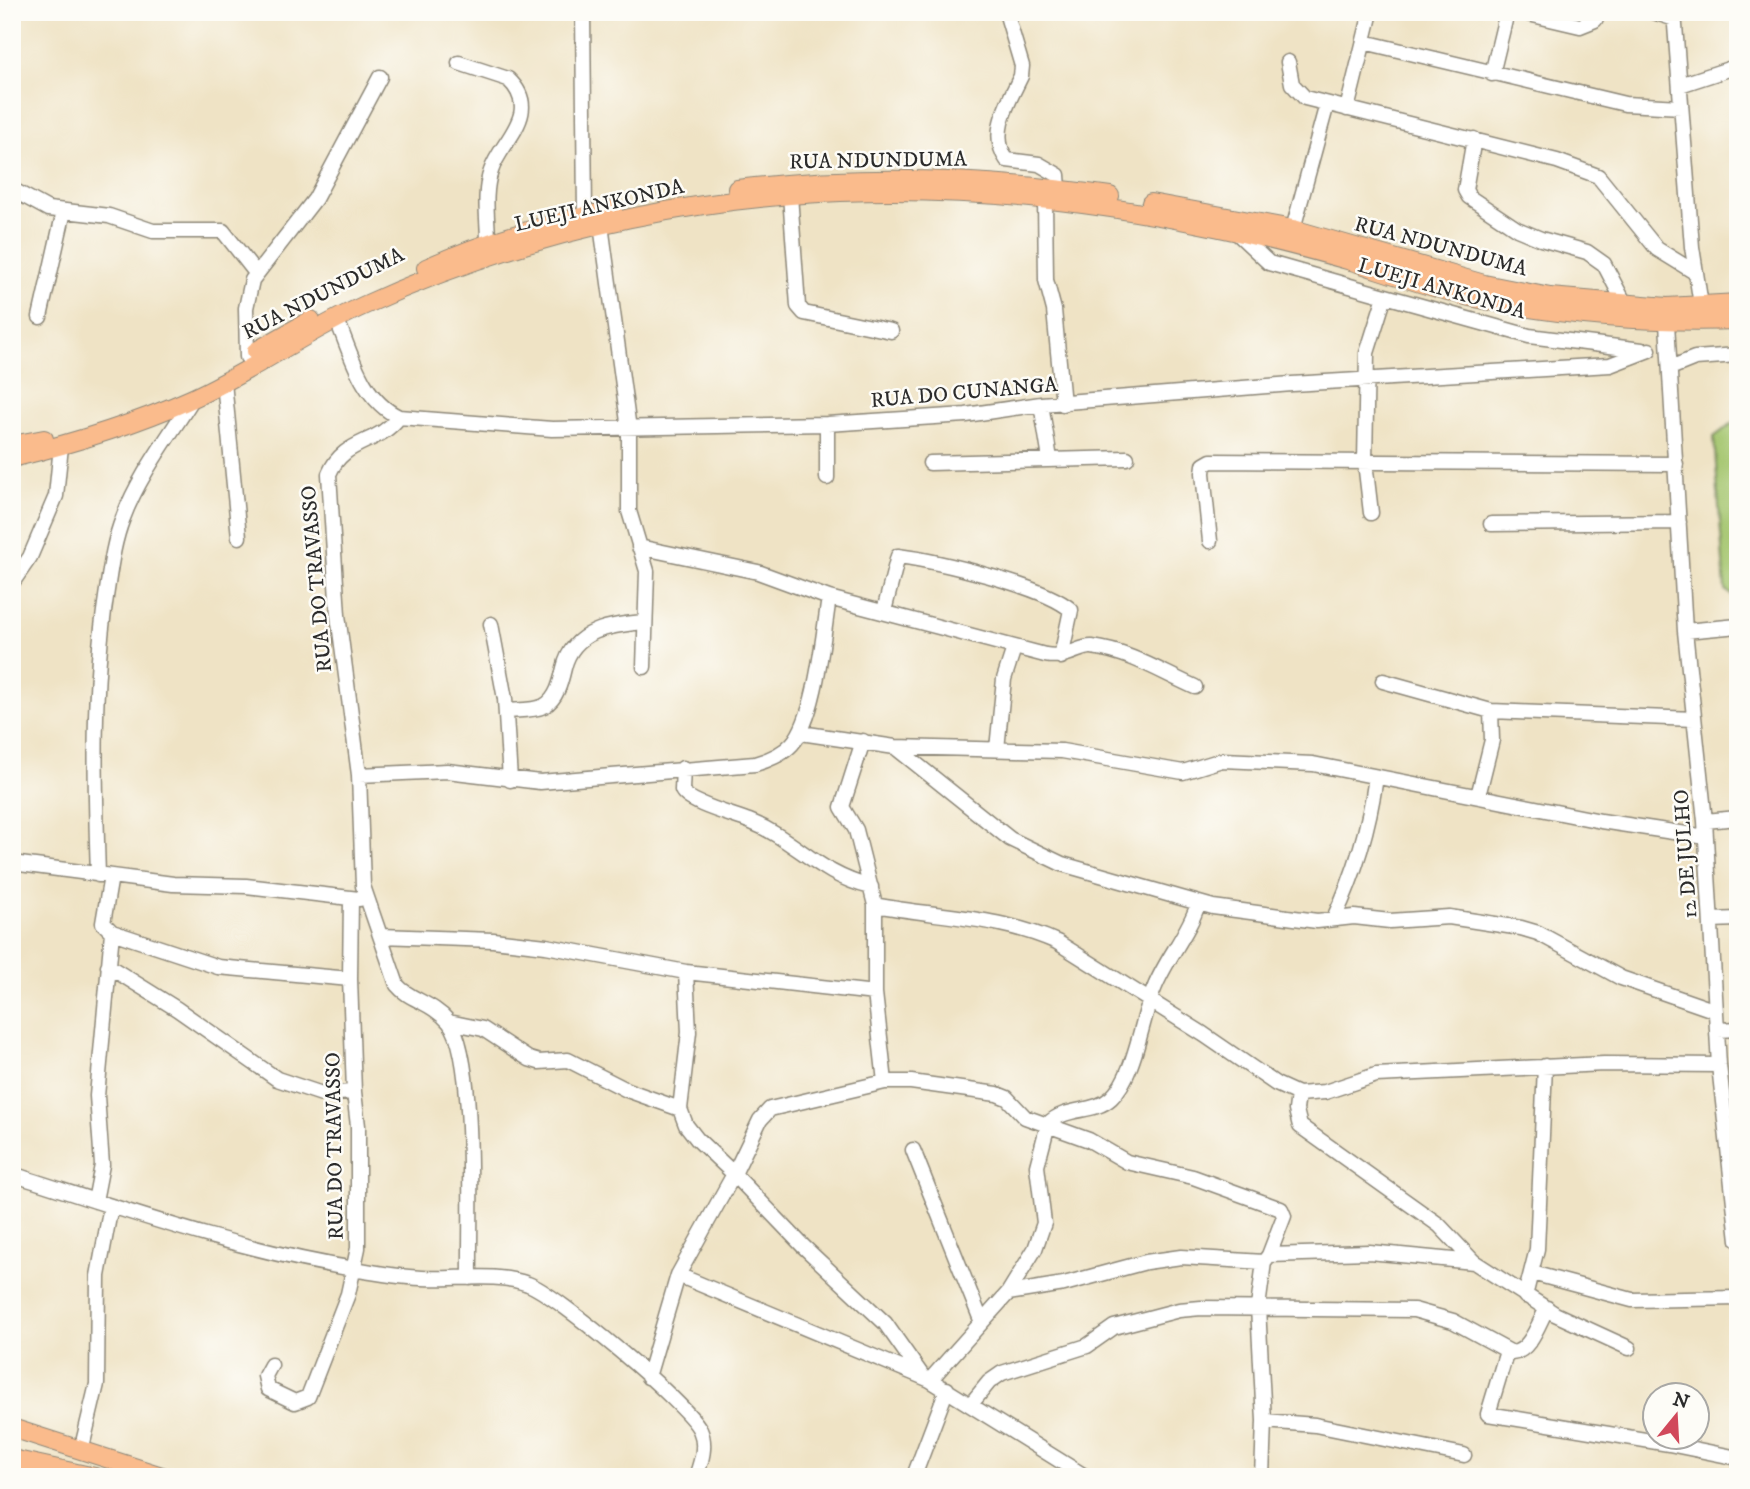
<svg xmlns="http://www.w3.org/2000/svg" width="1750" height="1489" font-family="'IM FELL DW Pica',serif">
<style>
.green{fill:#a5c66f;stroke:#68784d;stroke-width:2}
.lines{fill:none;stroke-linecap:round;stroke-linejoin:round}
.minor-casing{stroke:#8d8778;stroke-width:17}
.major-casing{stroke:#8d8778;stroke-width:20}
.minor{stroke:#fff;stroke-width:14}
.major{stroke:#fabb8c;stroke-width:18}
.labels{text-anchor:middle;stroke-width:5;stroke-linejoin:round;paint-order:stroke}
.street-label{font-size:21px;fill:#2b2b2b;stroke:#fdfcf7}
</style>
<rect width="100%" height="100%" fill="#fdfcf7"/>
<filter id="ink" filterUnits="userSpaceOnUse"><feTurbulence type="fractalNoise" baseFrequency=".0143" numOctaves="2"/><feDisplacementMap in="SourceGraphic" scale="14" xChannelSelector="R" yChannelSelector="G"/><feConvolveMatrix kernelMatrix="1 2 1 2 8 2 1 2 1" color-interpolation-filters="sRGB"/></filter>
<filter id="wash" filterUnits="userSpaceOnUse"><feTurbulence type="fractalNoise" baseFrequency=".00686" numOctaves="4" result="noise"/><feDisplacementMap in="SourceGraphic" scale="28" xChannelSelector="R" yChannelSelector="G"/><feGaussianBlur stdDeviation="1.57" result="paint"/><feColorMatrix in="noise" values="0 0 0 0 0 0 0 0 0 0 0 0 0 0 0 0 0 1.4 0 .05"/><feComposite in="paint" operator="in"/></filter>
<g filter="url(#wash)">
<rect width="100%" height="100%" fill="#efe3c5"/>
<!-- green -->
<path class="green" d="M1738,419V599L1725,590L1714,437Z"/>
</g>
<g filter="url(#ink)">
<g class="lines">
<!-- minor casing -->
<g class="minor-casing">
<path id="minor" d="M583,12L585,216
M1006,12L1022,66L1021,76C1009,101 988,134 1007,160L1039,164L1058,175L1059,189
M1520,12L1580,26L1595,20L1599,12
M1653,12L1675,19
M1674,12L1692,247L1701,305
M1364,42L1625,104L1681,107
M1288,62L1292,84L1305,98L1557,161L1598,176L1657,249L1696,273
M459,63L508,79C544,113 500,141 491,171C483,193 488,220 488,242
M1492,74L1507,12
M1680,85L1738,66
M1347,109L1371,12
M1474,139L1465,190L1469,197L1517,229L1541,239L1587,252L1604,264L1625,304
M15,191L48,209L109,216L153,231H223L256,273
M790,195L798,306L804,313L891,331
M1045,200L1046,280L1054,310L1063,404
M601,225L629,429V511L647,571L644,667
M1293,229L1327,104
M1236,232L1269,263L1371,292L1529,336L1642,350
M40,317L64,211
M337,320C351,354 362,400 399,417L552,429L827,424L966,415L1041,404L1292,384L1610,365L1649,350
M1667,323L1685,631L1705,821L1719,1065L1738,1240
M247,357L246,308L252,280L315,199L380,77
M1670,368L1695,358L1738,355
M224,382L239,537
M1041,404L1050,459
M399,417C377,446 344,438 329,474L338,615L359,775L363,886L397,985C409,1000 432,1002 449,1022C477,1055 469,1228 470,1278
M827,424V478
M930,463L1127,458
M1371,513L1365,462L1367,353L1385,296
M1491,524L1679,522
M1210,541L1203,473L1204,465L1211,461L1676,464
M639,547L758,572L829,598
M12,583L30,557L56,496L61,446
M884,611L898,556C937,561 1044,586 1071,610L1061,657
M491,624L505,699L510,780
M1685,631L1738,626
M1383,681L1491,711L1694,719
M506,711C517,710 534,711 544,706C557,699 561,681 564,668C573,629 612,625 644,622
M801,733L895,747L1062,751L1183,772L1222,760L1313,764L1601,821L1706,837
M863,741L842,807L856,830L875,905V993L885,1082
M895,747L1010,839L1062,864L1213,907L1317,921L1354,917L1390,921L1449,917L1521,928L1538,933L1621,978L1716,1011
M997,749L1004,679L1014,648
M683,768L682,790C687,803 734,815 749,821C797,840 817,874 871,887
M359,775L447,771L540,782L755,764C769,760 782,755 792,744C816,718 823,635 829,598L1045,655C1069,659 1079,646 1092,647C1130,652 1161,672 1195,687
M1478,796L1492,740L1491,711
M1705,821L1738,818
M12,863L173,884L246,886L359,899
M98,875C95,782 92,689 106,597C110,571 113,543 123,518C139,475 169,437 193,398
M111,876L103,923L112,932
M875,905C936,917 1000,916 1057,942L1203,1034L1276,1084L1298,1094L1325,1092L1376,1075L1604,1064L1719,1065
M1334,918C1356,872 1369,827 1376,777
M1711,920L1738,919
M381,936L493,940L546,946L686,972L875,993
M108,966L177,1009L277,1079L322,1094L354,1092
M449,1022L483,1029L529,1059L539,1062L568,1060L627,1090L680,1109
M1718,1030L1738,1029
M1298,1094L1296,1110L1300,1126L1439,1225L1474,1262L1555,1314L1629,1348
M913,1150L981,1320
M12,1174C125,1210 237,1250 354,1269C376,1273 400,1277 422,1278C457,1280 495,1272 528,1284C555,1293 689,1405 700,1430C707,1445 701,1462 696,1477
M95,1201L102,1165L97,1096L112,932L218,967L350,979
M1532,1273L1632,1300L1738,1298
M678,1275L734,1174L697,1139L686,1125L680,1109L689,1032L686,972
M1008,1293L1035,1249L1044,1223L1037,1166L1048,1124C1065,1106 1094,1114 1111,1098C1136,1074 1141,1019 1154,989C1166,958 1188,935 1198,904
M1525,1296L1537,1249L1545,1066
M1507,1351L1488,1414L1669,1444L1738,1458
M271,1365L265,1376L268,1389L295,1402L308,1397L348,1294L358,1248V1126L354,1092L350,979L351,898
M648,1377L678,1275L930,1380L1086,1477
M923,1377L885,1323L803,1246L734,1174L760,1120L770,1109L885,1082H911L997,1094L1007,1098L1025,1117L1089,1140L1127,1162L1193,1177L1281,1209L1284,1216L1269,1255
M930,1380L1008,1293L1064,1284L1146,1262L1181,1257L1264,1262L1269,1255L1369,1252L1474,1262
M971,1404L989,1382L1002,1373L1087,1346L1114,1327L1179,1310L1201,1308L1414,1310L1453,1321L1512,1353C1530,1352 1539,1322 1547,1308
M1264,1421L1315,1425L1464,1455
M81,1451L97,1384L98,1276L111,1206
M914,1476L947,1389
M1262,1477L1264,1421L1258,1307L1264,1262"/>
</g>
<!-- major casing -->
<g class="major-casing">
<path id="major" d="M737,189C861,174 986,178 1110,196
M1151,203L1293,229L1484,284L1550,297L1667,307L1738,303
M426,268C486,241 548,223 613,210
M256,351L311,320
M12,445L44,439
M12,458C74,443 133,425 191,399C251,372 305,332 365,305C499,244 643,207 790,195C929,184 1073,197 1210,226C1259,236 1309,249 1358,263C1395,275 1432,288 1470,297C1558,316 1648,323 1738,320
M12,1428L165,1477
M12,1459L95,1477"/>
</g>
<!-- minor -->
<use href="#minor" class="minor"/>
<!-- major -->
<use href="#major" class="major"/>
</g>
</g>
<g class="labels">
<!-- street labels -->
<g class="street-label">
<text transform="translate(878 160) rotate(-1)" y="7">RUA NDUNDUMA</text>
<text transform="translate(599 205) rotate(-13)" y="7">LUEJI ANKONDA</text>
<text transform="translate(1441 246) rotate(15)" y="7">RUA NDUNDUMA</text>
<text transform="translate(1442 288) rotate(16)" y="7">LUEJI ANKONDA</text>
<text transform="translate(323 293) rotate(-27)" y="7">RUA NDUNDUMA</text>
<text transform="translate(964 392) rotate(-5)" y="7">RUA DO CUNANGA</text>
<text transform="translate(316 579) rotate(-95)" y="7">RUA DO TRAVASSO</text>
<text transform="translate(1685 854) rotate(-94)" y="7">12 DE JULHO</text>
<text transform="translate(334 1146) rotate(-91)" y="7">RUA DO TRAVASSO</text>
</g>
</g>
<!-- margin -->
<rect width="1750" height="1489" fill="none" stroke="#fdfcf7" stroke-width="42"/>
<!-- north arrow -->
<g transform="translate(1676 1416) rotate(18)"><circle r="33" fill="#fdfcf7" stroke="#a9a8a5" stroke-width="2"/>
<path d="M0-5L12 26L0 18L-12 26Z" fill="#d1495b"/>
<text y="-10" font-size="19" font-weight="bold" text-anchor="middle" fill="#2b2b2b">N</text>
</g>
</svg>
